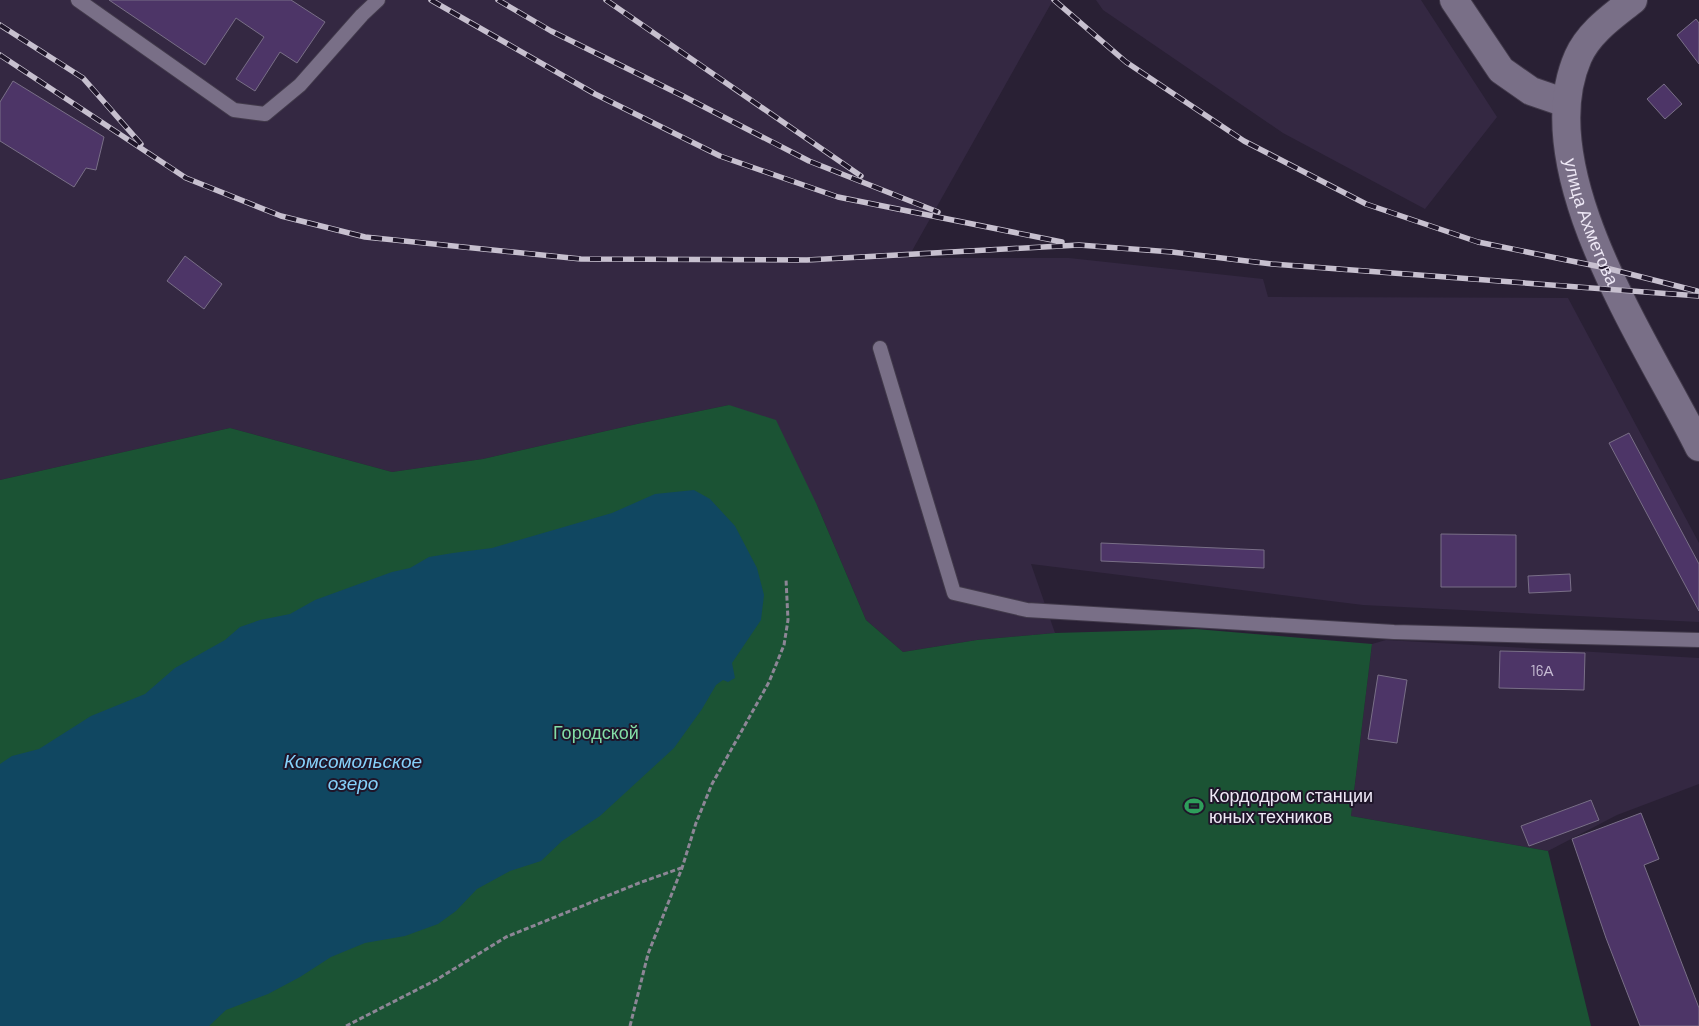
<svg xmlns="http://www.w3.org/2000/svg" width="1699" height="1026" font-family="Barlow,sans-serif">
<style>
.built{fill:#342842}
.green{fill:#1b5334}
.water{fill:#104761}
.building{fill:#4d3567;stroke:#796f87}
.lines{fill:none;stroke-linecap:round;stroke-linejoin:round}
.service-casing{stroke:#423a4b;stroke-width:16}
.minor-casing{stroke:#423a4b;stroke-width:30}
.secondary-casing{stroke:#423a4b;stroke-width:30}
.path{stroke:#8d8696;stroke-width:3;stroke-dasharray:5 2.5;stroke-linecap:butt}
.service{stroke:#796f87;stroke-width:14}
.minor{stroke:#796f87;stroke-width:28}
.secondary{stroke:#796f87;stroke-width:28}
.rail-casing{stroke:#c7c0cf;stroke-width:5.5}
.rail{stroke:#1f162a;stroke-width:4;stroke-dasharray:11;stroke-linecap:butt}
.labels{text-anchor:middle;stroke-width:4;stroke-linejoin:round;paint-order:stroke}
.number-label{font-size:15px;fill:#c5bad2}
.street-label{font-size:18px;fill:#ede7f5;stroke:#1f162a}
.park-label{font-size:18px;fill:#84dea6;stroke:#1f162a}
.poi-label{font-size:18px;fill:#ede7f5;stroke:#1f162a;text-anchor:start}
.water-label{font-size:19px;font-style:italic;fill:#86d0fa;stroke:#1f162a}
</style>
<rect width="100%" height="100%" fill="#292034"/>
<!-- built -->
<path class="built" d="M0,0H1053L908,258H1069L1263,279L1268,297L1568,298L1699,543V622L1363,605L1031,564L1055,633L977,640L903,652L866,620L817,505L729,405L637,424L483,459L392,472L230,428L0,480Z
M1096,0H1421L1497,117L1425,209L1283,133L1103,10Z
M1386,640L1699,658V784L1617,815L1548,851L1351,816L1372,644Z"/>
<!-- green -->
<path class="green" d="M729,405L776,420L817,505L866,620L903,652L977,640L1055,633L1196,629L1372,644L1351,816L1548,851L1591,1026H0V480L230,428L392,472L483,459L637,424Z"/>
<!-- water -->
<path class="water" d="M694,490L710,499L735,526L757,568L764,595L761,620L732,663L735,678L728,682L723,680L716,685L702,709L674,748L600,816L562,841L541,861L510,871L477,889L456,911L438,924L405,936L365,943L331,957L300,977L268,994L226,1010L209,1026H0V764L12,756L39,749L91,716L145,694L175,668L225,640L240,627L260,620L290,614L315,600L392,572L410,568L429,557L453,553L492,548L612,513L655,494Z"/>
<!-- building -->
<path class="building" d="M109,0H291L325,22L297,63L280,52L255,91L236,79L264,37L236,18L205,65Z
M1696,19L1699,23V64L1677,35Z
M13,81L104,137L96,170L86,168L74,187L0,141V102Z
M1664,84L1682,104L1665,119L1647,99Z
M185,256L222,284L204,309L167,281Z
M1629,433L1699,564V611L1609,443Z
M1441,534L1516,535V587H1441Z
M1101,543L1264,550V568L1101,561Z
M1570,574L1571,591L1529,593L1528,576Z
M1500,651L1585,653L1584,690L1499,688Z
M1378,675L1407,680L1397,743L1368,739Z
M1591,800L1599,820L1529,846L1521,826Z
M1641,813L1659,859L1644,865L1699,1008V1026H1640L1606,938L1572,839Z"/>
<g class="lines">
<!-- service casing -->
<g class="service-casing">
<path id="service" d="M78,0L234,110L265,114L300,85L362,15L378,0
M880,348L954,593L1027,610L1394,632L1699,640"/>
</g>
<!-- minor casing -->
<g class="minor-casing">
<path id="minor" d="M1454,0L1501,70L1531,91L1566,103"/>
</g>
<!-- secondary casing -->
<g class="secondary-casing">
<g id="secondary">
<path id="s1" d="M1633,0C1613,16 1589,32 1578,57C1528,171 1649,346 1699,447"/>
</g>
</g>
<!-- path -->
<path class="path" d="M346,1026L436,980L506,937L639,883L681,868
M630,1026L648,954L682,868L696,823L712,784L769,682L784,645L788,620L786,579"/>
<!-- service -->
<use href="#service" class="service"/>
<!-- minor -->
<use href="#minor" class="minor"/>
<!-- secondary -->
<use href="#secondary" class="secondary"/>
<!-- rail casing -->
<g class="rail-casing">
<path id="rail" d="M431,0L595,94L720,156L838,197L1062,242
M498,0L551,31L683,96L809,161L938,212
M606,0L861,176
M1054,0L1126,62L1244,141L1366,204L1478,242L1606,268L1697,291
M0,25L83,78L141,144
M0,55L186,178L281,216L365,237L581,259L807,260L1079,245L1172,252L1272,264L1699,296"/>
</g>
<!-- rail -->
<use href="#rail" class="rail"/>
</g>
<!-- icons -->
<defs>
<g id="stadium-bare" transform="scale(1.5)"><path d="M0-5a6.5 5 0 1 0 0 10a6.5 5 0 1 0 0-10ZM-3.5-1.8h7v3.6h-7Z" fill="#2e9e5b" stroke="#1f162a" stroke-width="2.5" paint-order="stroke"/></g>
</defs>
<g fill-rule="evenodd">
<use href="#stadium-bare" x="1194" y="806"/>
</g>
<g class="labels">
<!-- number labels -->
<g class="number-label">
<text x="1542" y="676">16А</text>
</g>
<!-- street labels -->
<g class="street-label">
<text dy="6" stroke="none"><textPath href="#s1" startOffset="250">улица Ахметова</textPath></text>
</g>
<!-- park labels -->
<g class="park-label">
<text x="596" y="739">Городской</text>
</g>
<!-- poi labels -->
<g class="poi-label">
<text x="1209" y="802">Кордодром станции<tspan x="1209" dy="21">юных техников</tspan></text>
</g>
<!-- water labels -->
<g class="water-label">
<text x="353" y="768">Комсомольское<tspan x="353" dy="22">озеро</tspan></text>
</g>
</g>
</svg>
